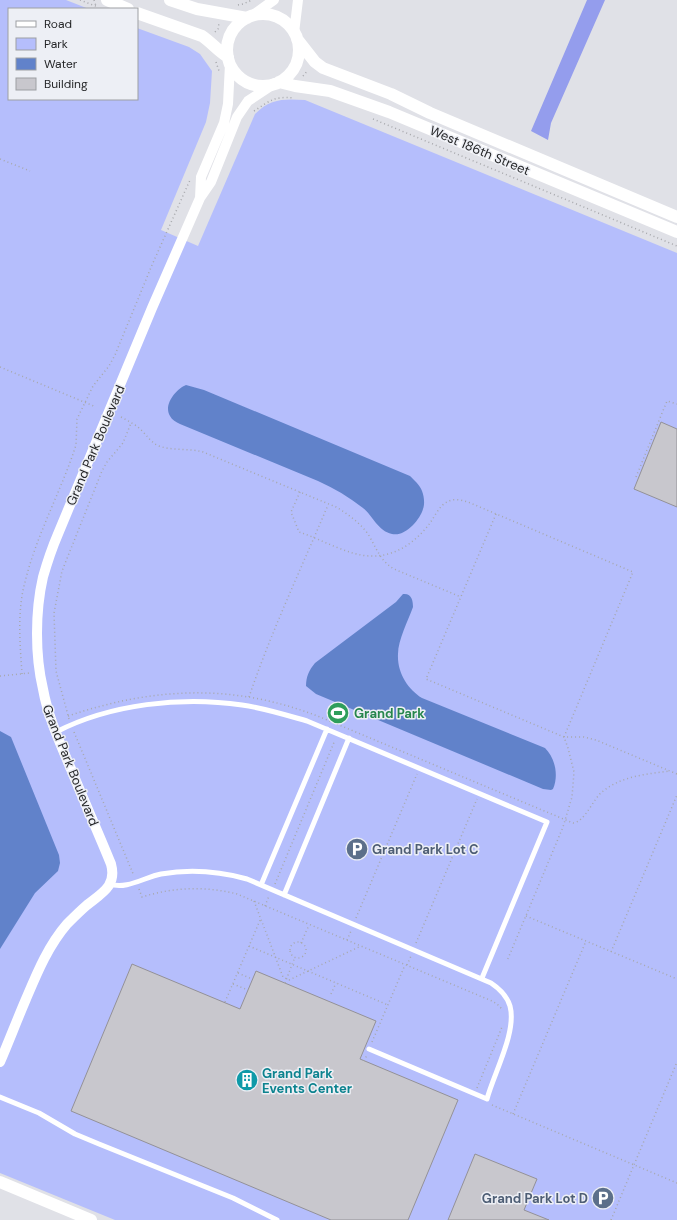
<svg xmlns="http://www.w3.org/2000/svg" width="677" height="1220" font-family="'DM Sans',sans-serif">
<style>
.green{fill:#b5befc}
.forest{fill:#949ded}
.water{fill:#6182ca}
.building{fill:#c8c7cd;stroke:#939197}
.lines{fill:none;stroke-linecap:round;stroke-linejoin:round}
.path{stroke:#a7a8ac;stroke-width:1.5;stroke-dasharray:1 3;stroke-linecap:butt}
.service{stroke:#fff;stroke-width:5}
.minor{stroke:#fff;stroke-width:10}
.tertiary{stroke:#fff;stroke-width:12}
.labels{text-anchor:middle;stroke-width:3;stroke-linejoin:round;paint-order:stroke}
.street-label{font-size:13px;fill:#252628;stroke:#edeff5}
.leisure-label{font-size:13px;font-weight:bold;fill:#27864d;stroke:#edeff5;text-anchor:start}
.service-label{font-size:13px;font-weight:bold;fill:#4e5e75;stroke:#edeff5;text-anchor:start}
.culture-label{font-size:13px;font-weight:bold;fill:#0d838f;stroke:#edeff5;text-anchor:start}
</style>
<rect width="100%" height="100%" fill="#e0e1e7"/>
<!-- green -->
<path class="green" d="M0,0H66L89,9H9V99H137V28L189,47L200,54L212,71L210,103L206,122L161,230L198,246L255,114C271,98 284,99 305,100L677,253V1220H115L0,1173Z"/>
<!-- forest -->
<path class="forest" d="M587,0H605L551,123L548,140L531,131Z"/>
<!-- water -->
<path class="water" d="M186,385L204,390L410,476C414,480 420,485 422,491C424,496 425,504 423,509C420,520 405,537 392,534C378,531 373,516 363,508C349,497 334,488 318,481L180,424C176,422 172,420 170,416C163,405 176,389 186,385Z
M403,594C412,593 413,601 413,607C408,621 398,640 398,654C397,673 408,689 422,698L545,748C555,758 559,775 553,789L551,790L543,789L316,694L306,686C306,677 309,670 315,663L396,602Z
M0,731L11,737L59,855L60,863L58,871L35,893L0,949Z"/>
<!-- building -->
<path class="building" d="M661,422L677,429V507L634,489Z
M132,964L240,1009L256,971L376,1021L360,1059L458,1100L408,1220H331L71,1111Z
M475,1154L537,1179L524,1210L549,1220H448Z"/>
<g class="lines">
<!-- path -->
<path class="path" d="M80,0L98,7
M94,0L96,6
M238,5L243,4L252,0
M215,32L218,29L219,23
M216,62L219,71
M303,76L308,70
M254,111C270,101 273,96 294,98
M373,119L677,246
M0,159L30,171
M0,367L96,407
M121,417C128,421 135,424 140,429C147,435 151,443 159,446C173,451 189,448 203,452L336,507C348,514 360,523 368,534C376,547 380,561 394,569L461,597
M636,477L667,401L677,404
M300,492L291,512L299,532C321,539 349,556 371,556C395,557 416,542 430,523C435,516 439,506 447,502C453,498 461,500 468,502L633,572L564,737L568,748L574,772L572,797L563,827L507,961
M496,514L426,679L564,737H584L596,740L677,774
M22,674C20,644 17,611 25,582C36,537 58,497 73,454L76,445L77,419L93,386L109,366L115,355L152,265L190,180
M0,676L30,673
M249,697C271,632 301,569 328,505
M68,716C154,687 234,683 320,717L573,823C585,822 593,799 602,792C621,776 647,774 670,771
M69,719L56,671L54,613L62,571L102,471L107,462L123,443L131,423
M74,732L134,876
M275,884L335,740
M139,889L142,897C174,887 205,886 237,894L492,1001L497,1004L503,1010
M254,901L283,977L289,980L361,946
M265,906L269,896
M526,916L677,979
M356,918L417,774
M347,940L351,931
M290 950a8 8 0 1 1 16 0a8 8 0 1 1-16 0Z
M301,943L309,925
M416,943L477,799
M249,946L388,1005
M611,952L677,795
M407,965L411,956
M238,973L252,979
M285,983L295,957
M233,984L248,990
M331,994L336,983
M225,1002L261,918
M372,1042L405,965
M364,1061L367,1055
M477,1088L502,1027
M492,1105L677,1183
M513,1114L586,941
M611,1220L677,1062"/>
<!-- service -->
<path class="service" d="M56,732C110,704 182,696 242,705C264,708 286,715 307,721L547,822L482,978
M110,884C126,890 145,877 161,874C190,869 218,871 247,879L491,983C500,989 507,996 510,1006C517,1032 494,1073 487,1099L369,1049
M261,885L327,729
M284,895L349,738
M0,1097L39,1113L75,1134L99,1144L233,1198L277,1220"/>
<!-- minor -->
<path class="minor" d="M253,15L274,0
M294,33L298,0
M200,198L201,177L224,123L228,104L230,64
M0,1062C9,1041 17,1020 26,999C37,973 48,946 67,924C73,918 80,911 87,905C102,893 117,886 111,864C98,832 84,801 71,769C60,743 48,717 43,689C35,655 35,612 43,577C47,563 52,548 58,534L152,308L200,198L211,182L237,117L248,101L275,83"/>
<!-- tertiary -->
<path class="tertiary" d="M107,0L128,9
M170,0L197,9L247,18
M137,13L202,36C211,42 218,51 228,57
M227 50a36 36 0 1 1 72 0a36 36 0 1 1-72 0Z
M297,39L315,62L323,68L391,94L430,113L677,217
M279,82L295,86L330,91L389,112L677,232
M0,1182L91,1220"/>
</g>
<!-- icons -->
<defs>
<g id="stadium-disc" transform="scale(1.15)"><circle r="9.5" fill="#2e9e5b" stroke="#edeff5"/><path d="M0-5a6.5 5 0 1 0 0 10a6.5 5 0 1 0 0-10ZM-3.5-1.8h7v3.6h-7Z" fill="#fff"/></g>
<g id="parking-disc" transform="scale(1.15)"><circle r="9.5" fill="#5c6f8a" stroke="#edeff5"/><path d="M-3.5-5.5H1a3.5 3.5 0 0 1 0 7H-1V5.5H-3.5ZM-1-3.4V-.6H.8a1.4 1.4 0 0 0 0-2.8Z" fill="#fff"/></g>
<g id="building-disc" transform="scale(1.15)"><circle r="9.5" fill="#0f9aa8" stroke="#edeff5"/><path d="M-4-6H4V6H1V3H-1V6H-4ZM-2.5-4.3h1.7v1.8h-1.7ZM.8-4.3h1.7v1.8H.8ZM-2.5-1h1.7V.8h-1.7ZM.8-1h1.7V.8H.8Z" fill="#fff"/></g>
</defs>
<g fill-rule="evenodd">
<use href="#stadium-disc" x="338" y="713"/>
<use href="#parking-disc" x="357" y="849"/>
<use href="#building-disc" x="247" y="1080"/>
<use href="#parking-disc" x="603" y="1198"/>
</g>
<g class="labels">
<!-- street labels -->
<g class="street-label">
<text transform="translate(480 150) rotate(23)" y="5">West 186th Street</text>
<text transform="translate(95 445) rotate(-67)" y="5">Grand Park Boulevard</text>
<text transform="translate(71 765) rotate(68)" y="5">Grand Park Boulevard</text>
</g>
<!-- leisure labels -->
<g class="leisure-label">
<text x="354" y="718">Grand Park</text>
</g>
<!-- service labels -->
<g class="service-label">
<text x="372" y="854">Grand Park Lot C</text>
<text x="588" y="1203" text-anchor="end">Grand Park Lot D</text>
</g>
<!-- culture labels -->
<g class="culture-label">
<text x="262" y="1078">Grand Park<tspan x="262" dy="15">Events Center</tspan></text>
</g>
</g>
<!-- legend -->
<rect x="8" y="8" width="130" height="92" fill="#edeff5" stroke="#9d9fa3"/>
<rect x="16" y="21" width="20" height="6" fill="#ffffff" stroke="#9d9fa3"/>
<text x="44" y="28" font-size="12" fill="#252628">Road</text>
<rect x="16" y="38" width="20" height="12" fill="#b5befc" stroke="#9d9fa3"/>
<text x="44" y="48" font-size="12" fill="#252628">Park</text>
<rect x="16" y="58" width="20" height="12" fill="#6182ca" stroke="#9d9fa3"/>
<text x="44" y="68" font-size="12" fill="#252628">Water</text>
<rect x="16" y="78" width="20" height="12" fill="#c8c7cd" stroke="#9d9fa3"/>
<text x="44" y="88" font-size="12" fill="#252628">Building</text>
</svg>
